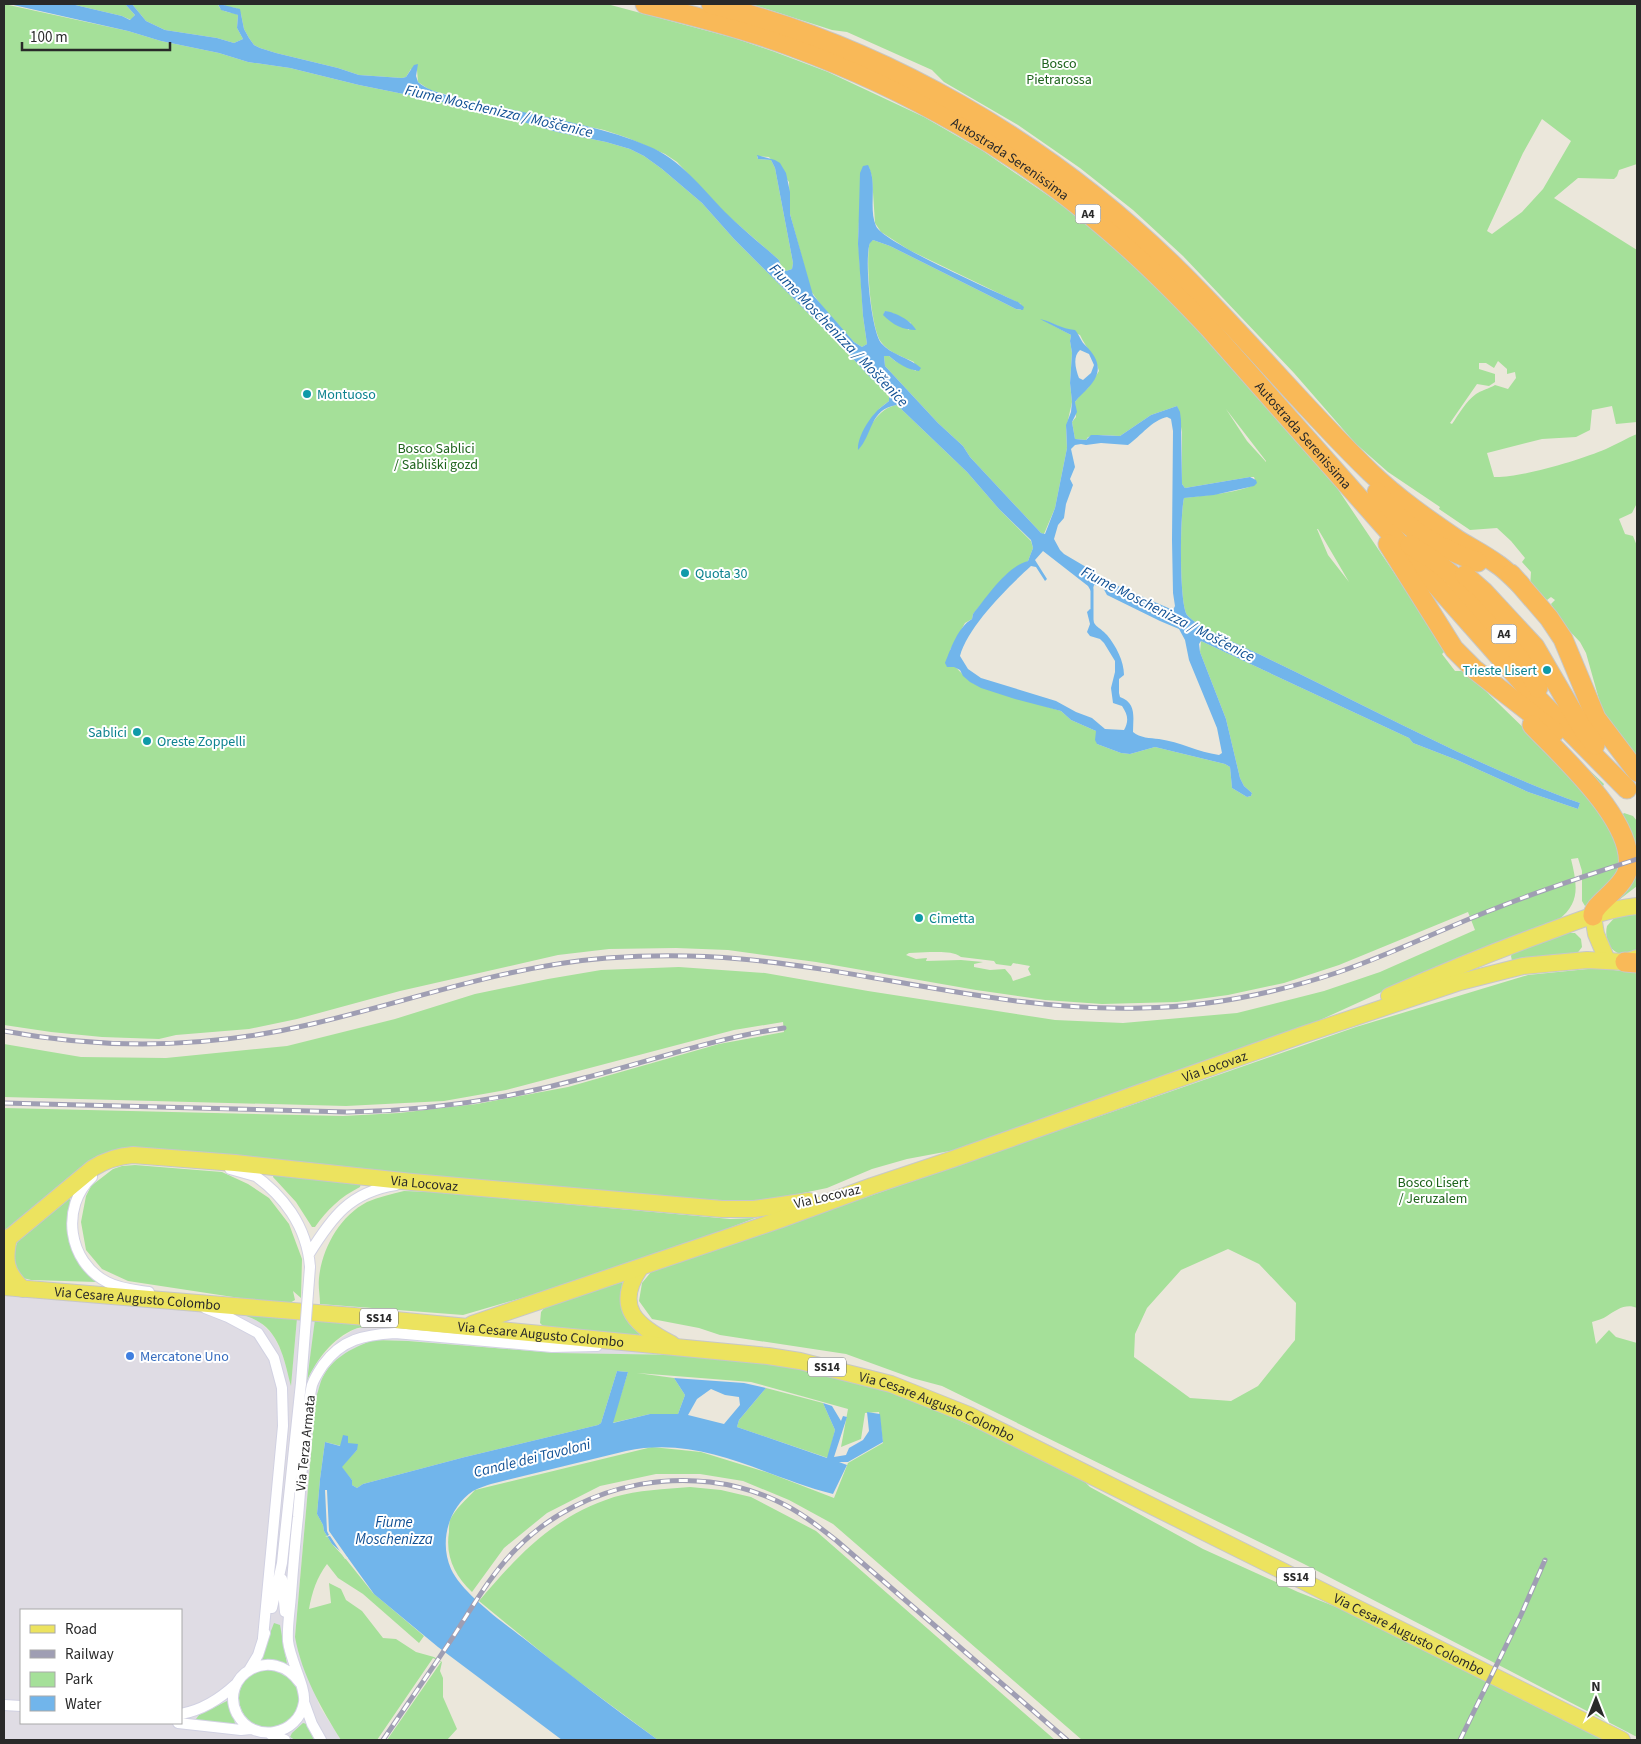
<svg xmlns="http://www.w3.org/2000/svg" width="1641" height="1744" font-family="'Source Sans 3',sans-serif">
<style>
.industrial{fill:#dfdce4;fill-rule:evenodd}
.green{fill:#a5e099;fill-rule:evenodd}
.water{fill:#71b5eb;fill-rule:evenodd}
.pier{fill:#ebe7db}
.lines{fill:none;stroke-linecap:round;stroke-linejoin:round}
.stream{stroke:#71b5eb;stroke-width:3}
.street-casing{stroke:#d1d1e2;stroke-width:12}
.primary-casing{stroke:#c7c7c7;stroke-width:18}
.highway-casing{stroke:#c7c7c7;stroke-width:21}
.street{stroke:#fff;stroke-width:10}
.primary{stroke:#ece35f;stroke-width:16}
.highway{stroke:#f9b958;stroke-width:19}
.rail-casing{stroke:#9f9eb3;stroke-width:5}
.rail{stroke:#fff;stroke-width:3;stroke-dasharray:9;stroke-linecap:butt}
.street-bridge-casing{stroke:#d1d1e2;stroke-width:12;stroke-linecap:butt}
.street-bridge{stroke:#fff;stroke-width:10}
.culture-dot{fill:#0f9aa8;stroke:#fff;stroke-width:2}
.shop-dot{fill:#3f7fe0;stroke:#fff;stroke-width:2}
.labels{text-anchor:middle;stroke-width:4;stroke-linejoin:round;paint-order:stroke}
.shield{fill:#fff;stroke:#696969;stroke-width:1}
.shield-label{font-size:12px;font-weight:bold;fill:#292929}
.park-label{font-size:14px;fill:#1e641c;stroke:#fff}
.street-label{font-size:14px;fill:#292929;stroke:#fff}
.culture-label{font-size:14px;fill:#0d838f;stroke:#fff;text-anchor:start}
.shop-label{font-size:14px;fill:#366cbe;stroke:#fff;text-anchor:start}
.water-label{font-size:15px;font-style:italic;fill:#115195;stroke:#fff}
</style>
<rect width="100%" height="100%" fill="#ebe7db"/>
<!-- industrial -->
<path class="industrial" d="M4,1296L241,1314L260,1322L273,1335L282,1353L291,1385L297,1318L315,1319L308,1379L313,1367L338,1340L355,1329L374,1326L684,1355L557,1353L408,1341L374,1340L316,1397L295,1637L320,1707L341,1740H4ZM21,1610H181V1723H21Z"/>
<!-- green -->
<path class="green" d="M4,4L128,31L161,41L219,53L248,62L290,68L359,85L448,103L495,116L506,117L557,132L606,142L630,149L644,156L662,169L702,203L734,239L845,350L867,374L889,395V401L880,408L872,418L860,447C868,430 877,408 897,405L967,472L999,509L1031,541L1033,548L1028,561L1005,576L973,614L972,619L965,623L950,650L954,666C959,670 962,674 966,678C971,682 976,685 981,687L1061,711L1071,720L1096,731L1097,744L1121,753L1130,754L1155,747L1225,764L1230,767L1232,788L1247,797L1251,796L1252,793L1244,786L1240,778L1226,719L1200,652L1201,641L1409,738L1413,743L1457,760L1528,792L1578,809L1580,803C1472,764 1371,708 1267,658C1251,650 1196,627 1187,615C1179,603 1180,515 1184,498C1198,496 1248,492 1256,483L1254,477H1250L1185,488L1182,484V432L1177,406L1151,415L1120,436L1102,435L1088,437L1086,440L1075,439L1072,422L1076,417L1075,402L1081,394L1088,388L1099,371C1095,356 1086,348 1080,335L1043,320L1071,335L1070,341L1072,353L1070,383L1072,402L1066,429L1067,448L1055,508L1044,534L1041,533L970,457L963,446L938,423L885,366L884,356H889L895,361L916,371L914,362C903,357 888,352 881,342C871,329 865,257 870,242L873,240L890,246L1016,309L1021,310V304L909,250L881,232L875,223L872,177L869,167L859,221L858,237L863,316L867,344L862,347L854,342L821,305L811,291L790,214L789,182L769,157L757,156L758,159L771,160L775,168L793,263L792,269L786,271L782,269L779,260L726,214L677,162L665,154L628,138L604,130L467,100L430,90L418,82L417,70L411,69L406,77L402,78L359,75L338,68L276,53L260,48L254,45L249,38L244,29L241,14L236,8L227,7L222,4H607L734,38L775,52L828,72L924,117L983,151L1059,203L1122,252L1166,295L1276,414L1333,482L1446,650L1442,654L1455,671H1465L1574,777L1612,827L1622,864L1606,893L1585,906L1582,901V871L1578,858L1571,859C1577,884 1581,903 1558,920L1386,990L1296,1031L971,1147L907,1159L872,1169L827,1188L759,1202L699,1199L123,1149L4,1232V1108L343,1116L399,1113L477,1104L568,1087L719,1044L784,1032L783,1022L734,1030L506,1090L444,1101L346,1106L4,1097V1044L81,1057L166,1058L287,1046L395,1019L475,994L548,979L601,970L679,967L765,973L868,991L1055,1020L1123,1023L1237,1013L1324,991L1380,972L1475,930L1468,912L1339,965L1284,983L1228,995L1177,1002L1102,1004L1045,1000L976,990L816,962L728,950L676,948L609,949L558,955L400,991L297,1019L249,1029L176,1035L159,1039L102,1037L51,1032L4,1025ZM885,311L894,314L911,323L909,330L884,315ZM1226,409L1266,461V462L1247,441ZM1317,529H1318L1349,582L1328,555ZM930,952C940,952 953,951 961,957L994,961L996,964L1011,966L1013,963L1030,966L1028,969L1031,975L1013,981L1011,976L1005,969L990,970L974,967V964L983,962L961,960L926,961L927,958L916,959L906,955L909,953Z
M71,4H125L135,15L131,20L122,16Z
M132,4H218C221,14 231,11 238,15L237,28L243,39L234,43L217,38L165,30L146,21Z
M751,4H1637V164L1619,170L1617,176L1614,179L1578,178L1554,198L1637,250V422L1616,424L1612,406L1592,410L1590,430L1576,437L1542,439L1487,453L1494,477C1521,478 1580,460 1606,449C1617,444 1627,438 1637,434V503L1632,513L1619,519L1625,534L1633,536L1637,546V758L1614,731L1602,710L1586,653L1580,642L1563,624L1551,604L1555,600L1551,597L1547,600L1530,587L1531,572L1522,562L1525,558L1511,541L1497,528L1470,530L1439,509L1440,507L1388,472L1355,443L1294,373L1183,256L1133,210L1080,168L1018,125L944,82L932,70L847,32L832,30ZM1542,119L1571,141L1543,189L1522,212L1492,234L1487,231L1523,153ZM1498,361L1507,369V374L1515,372L1516,378L1508,389L1495,385C1490,388 1480,391 1476,394C1466,401 1459,414 1452,424L1450,423L1477,384L1489,386L1495,382V374L1479,369V363H1486L1494,368Z
M1564,746L1604,784L1603,786L1607,797L1622,815L1624,813L1633,816L1637,821V886L1615,903L1634,862Z
M1634,913L1637,915V951C1633,952 1629,954 1625,954C1610,955 1604,937 1607,926L1617,915Z
M1567,933H1575L1581,939L1582,947L1576,955L1512,961L1511,956L1512,954Z
M1598,968L1637,973V1308C1626,1303 1616,1310 1607,1316C1603,1319 1597,1320 1592,1322L1596,1344L1609,1330L1616,1337L1637,1343V1737L1304,1564L942,1386L912,1378L846,1354L720,1335L699,1328L652,1319L639,1301L642,1283L651,1272L1356,1027L1528,975ZM1228,1249L1259,1264L1296,1303L1295,1340L1258,1386L1231,1401L1190,1398L1134,1357L1135,1334L1147,1308L1181,1270Z
M135,1165L222,1172L248,1184L269,1198L289,1224L302,1259L301,1298L293,1291L295,1300L286,1305L128,1281L102,1269L86,1250L81,1222L86,1196L91,1186L113,1169L122,1166Z
M274,1173L361,1183L360,1187C340,1197 327,1210 315,1227H312L296,1202L273,1177Z
M404,1191L431,1192L698,1216L730,1219L755,1218L631,1266L463,1315L320,1304C320,1295 318,1287 319,1278C322,1248 340,1216 367,1202C379,1197 392,1194 404,1191Z
M66,1197L71,1200C62,1237 71,1257 97,1282L31,1280L19,1277L14,1271L13,1253L20,1236Z
M622,1282L640,1331L639,1337L543,1326L540,1323L541,1312L545,1307Z
M241,1314L297,1318L291,1386C285,1364 281,1335 259,1322C253,1318 246,1316 241,1314Z
M315,1319L374,1326C368,1327 360,1327 355,1329C333,1338 316,1360 307,1381Z
M374,1340L408,1341L557,1353L684,1355L782,1364L888,1388L1077,1474L1090,1487L1203,1549L1298,1592L1349,1612L1607,1740H1082L833,1524L789,1500L743,1481L700,1474H656L600,1486L547,1513L504,1548L472,1592C455,1576 445,1556 449,1532C449,1529 449,1524 450,1520C455,1509 467,1499 475,1490L652,1447L701,1452L769,1473L834,1498L848,1463L883,1443L879,1412L865,1413L861,1439L841,1447L848,1409L751,1382L637,1373L674,1378L685,1395L678,1414H650L612,1423L628,1372L617,1371L601,1423L598,1425L465,1457L363,1484L357,1488L352,1485V1480L341,1467L357,1450L325,1442L320,1479L317,1514L323,1525L324,1531L332,1544L345,1558L373,1593L424,1636L419,1643L363,1594L338,1578L327,1564C317,1577 312,1592 309,1609L331,1603L329,1583L341,1589L346,1600L362,1611L383,1638L396,1639L416,1652L434,1657L442,1662L440,1671L443,1678V1697L457,1729L447,1740H387L441,1662L433,1658L377,1740H341C321,1708 302,1675 295,1637L316,1397C319,1390 320,1381 324,1375C335,1356 354,1347 374,1340Z
M766,1388L823,1403L835,1430L828,1458L737,1427L739,1420Z
M690,1487L721,1490L751,1497L816,1531L1055,1740H658L562,1669L479,1601C519,1554 553,1517 614,1497C638,1490 665,1489 690,1487Z
M274,1623L280,1625L287,1664L272,1659L259,1662Z
M239 1698a30 30 0 1 1 60 0a30 30 0 1 1-60 0Z
M227,1701L231,1702L235,1724L198,1723L196,1719L199,1715Z
M303,1723L307,1724L314,1740H295L290,1737L292,1733Z"/>
<!-- water -->
<path class="water" d="M9,4H71L122,16L130,20L135,15L125,4H132L146,21L165,30L217,38L234,43L243,39L237,28L238,15L221,10L218,4C220,4 236,8 240,9L244,29L249,38L254,45L260,48L276,53L338,68L359,75L402,78L406,77L414,65L418,64L416,76L418,82C432,97 500,106 523,112C564,121 609,129 648,146C680,159 701,187 725,212C742,229 761,244 779,260L782,269L786,271L792,269L793,263L775,168L771,160L758,159L757,155L775,160L780,163L786,173L790,192V214L813,295L854,342L862,347L867,344L863,316L858,244L860,173L863,166L868,165C878,183 868,208 876,226C882,242 996,292 1018,302L1024,307L1023,310L1016,309L890,246L873,240L870,243C864,258 871,329 881,343C891,355 909,357 921,368L919,371C908,370 897,363 889,356H884L885,366L938,423L963,446L970,457L1041,533L1045,534L1055,508L1067,448L1066,425L1071,412L1072,402L1070,383L1072,353L1070,341L1071,335L1040,319C1053,322 1061,329 1075,330C1079,334 1081,342 1086,346C1099,359 1103,372 1089,387C1084,393 1079,396 1075,402L1077,412L1072,422L1075,439L1086,440L1091,435H1097L1120,436L1151,415L1177,406L1180,412L1181,420L1182,484L1185,488L1250,477L1256,480L1257,483L1254,486L1214,495L1184,498C1180,515 1179,603 1187,615C1196,627 1251,650 1267,658C1371,708 1472,764 1580,803L1578,809L1528,792L1457,760L1413,743L1409,738L1201,641L1199,644L1200,652L1226,719L1240,778L1244,786L1252,793L1251,796L1247,797L1232,788L1230,767L1225,764L1155,747L1130,754L1121,753L1097,744L1095,740L1096,731L1071,720L1061,711L1015,699L981,688L970,682L963,676L960,670L954,667H947L945,663C951,648 958,627 972,619L973,614C986,598 1007,566 1028,561L1033,548L1031,540L999,509L967,472L897,405C869,409 873,435 858,450C857,437 870,417 879,409C882,406 886,404 889,401V395L867,374L845,350L734,239L702,203L662,169L644,156L630,149L606,142L557,132L506,117L495,116L448,103L359,85L290,68L248,62L219,53L161,41L128,31ZM1080,350L1089,354L1094,365L1091,373L1083,380L1079,378C1076,370 1072,357 1080,350ZM1167,417L1171,419L1173,431L1172,540L1173,593L1175,606L1173,610L1120,587L1064,554L1060,550L1054,539L1058,525L1064,518L1066,504L1073,485L1070,479L1075,467L1071,449L1075,445L1081,444L1086,445L1101,443L1128,445C1141,436 1152,420 1167,417ZM1043,551L1088,586L1092,593L1094,585L1102,586L1107,595L1160,621L1179,629L1185,640L1189,660L1217,728L1222,753L1219,755C1198,752 1180,742 1159,739C1150,738 1140,738 1133,732C1133,718 1137,703 1120,697L1119,693V679L1124,675C1124,661 1116,646 1107,635C1098,625 1091,627 1093,610L1090,609L1087,612L1090,624L1087,632L1090,636L1100,639L1104,643L1115,661V672L1111,688L1113,703L1122,706C1128,715 1129,721 1124,730L1105,729L1092,718L1076,712L1056,701L981,678L968,669L960,656C968,626 1008,587 1031,566L1036,567L1045,581L1047,579L1035,560Z
M885,311C895,312 912,321 916,330C903,330 893,325 883,315Z
M617,1371L628,1372L613,1423L650,1414H678L685,1395L674,1378L744,1383L766,1388L739,1420L737,1427L827,1458L835,1430L823,1403L832,1406L841,1421L843,1416L847,1417L834,1457L846,1455L849,1448L863,1440L869,1431L867,1412L880,1414L883,1442L848,1462H839L847,1465L833,1494C762,1476 704,1435 626,1451L491,1484C485,1486 478,1488 473,1491C448,1508 439,1542 451,1569C462,1593 501,1621 522,1637C566,1672 612,1707 658,1740H562L438,1647L374,1594L348,1558L332,1544L324,1531L323,1525L317,1514L320,1479L325,1442L340,1446L343,1435L348,1436V1443L358,1444L357,1450L342,1467L352,1480V1485L357,1488L363,1484L465,1457L598,1425L601,1423ZM711,1389L725,1395L739,1397L740,1405L724,1424L688,1415L697,1399Z"/>
<!-- pier -->
<path class="pier" d="M325,1490H327L329,1531L348,1558L345,1559L330,1536L325,1537L329,1535L327,1531Z"/>
<g class="lines">
<!-- stream -->
<path class="stream" d="M1092,589V623"/>
<!-- street casing -->
<g class="street-casing">
<path id="street" d="M230,1169L255,1176
M250,1172C283,1194 307,1226 310,1267
M92,1177C60,1207 68,1262 107,1282C120,1289 135,1290 149,1292
M309,1254C332,1217 350,1192 396,1185
M205,1308L228,1317L258,1333L274,1358L282,1388L283,1426L263,1638
M282,1579L285,1612
M272,1608L282,1563L301,1383
M249,1670L258,1655L265,1633
M300,1683C272,1643 218,1676 237,1714C253,1744 299,1736 304,1702C306,1687 290,1660 288,1641C287,1626 290,1610 291,1595C293,1569 295,1543 298,1517C301,1482 303,1446 308,1411C309,1403 310,1393 312,1385C314,1379 319,1371 323,1365C342,1339 364,1335 395,1333L552,1347L597,1346
M304,1702L312,1724L321,1740
M4,1705L21,1706
M181,1714C203,1710 220,1699 236,1684
M178,1723L241,1730L251,1729
M270,1734L285,1740"/>
</g>
<!-- primary casing -->
<g class="primary-casing">
<g id="primary">
<path d="M1593,916L1596,934L1607,960"/>
<path d="M1389,996C1439,974 1490,953 1542,934C1573,923 1604,909 1637,906"/>
<path d="M9,1237C4,1260 5,1272 23,1289"/>
<path id="s1" d="M4,1242L93,1168C106,1160 118,1156 133,1155L235,1163L412,1182L722,1209H754L809,1201"/>
<path d="M640,1268C613,1308 637,1326 672,1344"/>
<path id="s2" d="M4,1287L354,1316L768,1356L800,1361L891,1384L969,1415L1622,1740"/>
<path id="s3" d="M472,1324L779,1220L872,1186L953,1159L1302,1035L1460,982L1523,966L1587,960L1625,962L1637,958"/>
</g>
</g>
<!-- highway casing -->
<g class="highway-casing">
<g id="highway">
<path id="s4" d="M645,4C695,16 745,29 793,47C907,89 1017,151 1109,231C1144,261 1177,294 1209,328L1527,688L1627,789"/>
<path d="M711,4C884,47 1047,142 1174,266C1242,332 1302,406 1370,472C1397,498 1427,519 1458,540C1471,548 1485,555 1497,564C1505,569 1512,577 1520,584"/>
<path d="M1377,492C1384,501 1392,510 1400,518C1422,539 1450,552 1478,562"/>
<path d="M1388,544L1454,649L1474,669L1555,732"/>
<path d="M1410,545L1435,561L1451,574L1514,646L1538,688"/>
<path d="M1511,574L1549,618L1563,639L1596,718L1637,772"/>
<path d="M1465,575L1483,591L1535,647L1581,726L1595,745"/>
<path d="M1532,725C1561,756 1640,825 1627,872C1621,890 1592,905 1593,916"/>
<path d="M1625,962L1637,963"/>
</g>
</g>
<!-- street -->
<use href="#street" class="street"/>
<!-- primary -->
<use href="#primary" class="primary"/>
<!-- highway -->
<use href="#highway" class="highway"/>
<!-- rail casing -->
<g class="rail-casing">
<path id="rail" d="M4,1031C106,1050 211,1048 312,1024C410,1001 506,966 607,958C652,955 697,955 741,959C875,971 1006,1012 1141,1008C1208,1007 1276,993 1339,972C1392,954 1442,929 1494,909C1541,890 1589,875 1637,859
M4,1103L347,1112C428,1111 507,1099 584,1078C651,1061 715,1038 784,1028
M383,1740C406,1706 430,1672 453,1637C473,1606 491,1574 517,1548C583,1481 692,1461 777,1501C799,1511 818,1526 837,1541L1067,1740
M1460,1740L1521,1615L1545,1560"/>
</g>
<!-- rail -->
<use href="#rail" class="rail"/>
<!-- street-bridge casing -->
<g class="street-bridge-casing">
<path id="street-bridge" d="M301,1383L310,1267"/>
</g>
<!-- street-bridge -->
<use href="#street-bridge" class="street-bridge"/>
</g>
<!-- markers -->
<g class="culture-dot">
<circle cx="307" cy="394" r="5"/>
<circle cx="685" cy="573" r="5"/>
<circle cx="1547" cy="670" r="5"/>
<circle cx="137" cy="732" r="5"/>
<circle cx="147" cy="741" r="5"/>
<circle cx="919" cy="918" r="5"/>
</g>
<circle class="shop-dot" cx="130" cy="1356" r="5"/>
<g class="labels">
<!-- shield labels -->
<g class="shield">
<rect x="1075.5" y="204.5" width="25" height="19" rx="4"/>
<rect x="1491.5" y="624.5" width="25" height="19" rx="4"/>
<rect x="360" y="1308.5" width="38" height="19" rx="4"/>
<rect x="808" y="1357.5" width="38" height="19" rx="4"/>
<rect x="1277" y="1567.5" width="38" height="19" rx="4"/>
</g>
<g class="shield-label">
<text x="1088" y="218">A4</text>
<text x="1504" y="638">A4</text>
<text x="379" y="1322">SS14</text>
<text x="827" y="1371">SS14</text>
<text x="1296" y="1581">SS14</text>
</g>
<!-- park labels -->
<g class="park-label">
<text x="1059" y="68">Bosco<tspan x="1059" dy="16">Pietrarossa</tspan></text>
<text x="436" y="453">Bosco Sablici<tspan x="436" dy="16">/ Sabliški gozd</tspan></text>
<text x="1433" y="1187">Bosco Lisert<tspan x="1433" dy="16">/ Jeruzalem</tspan></text>
</g>
<!-- street labels -->
<g class="street-label">
<text dy="5" stroke="none"><textPath href="#s4" startOffset="399">Autostrada Serenissima</textPath></text>
<text dy="5" stroke="none"><textPath href="#s4" startOffset="804">Autostrada Serenissima</textPath></text>
<text dy="5" stroke="none"><textPath href="#s3" startOffset="786">Via Locovaz</textPath></text>
<text dy="5" stroke="none"><textPath href="#s1" startOffset="451">Via Locovaz</textPath></text>
<text transform="translate(827 1196) rotate(-13)" y="5">Via Locovaz</text>
<text dy="5" stroke="none"><textPath href="#s2" startOffset="134">Via Cesare Augusto Colombo</textPath></text>
<text dy="5" stroke="none"><textPath href="#s2" startOffset="539">Via Cesare Augusto Colombo</textPath></text>
<text dy="5" stroke="none"><textPath href="#s2" startOffset="944">Via Cesare Augusto Colombo</textPath></text>
<text transform="translate(305 1443) rotate(-84)" y="5">Via Terza Armata</text>
<text dy="5" stroke="none"><textPath href="#s2" startOffset="1469">Via Cesare Augusto Colombo</textPath></text>
</g>
<!-- culture labels -->
<g class="culture-label">
<text x="317" y="399">Montuoso</text>
<text x="695" y="578">Quota 30</text>
<text x="1537" y="675" text-anchor="end">Trieste Lisert</text>
<text x="127" y="737" text-anchor="end">Sablici</text>
<text x="157" y="746">Oreste Zoppelli</text>
<text x="929" y="923">Cimetta</text>
</g>
<!-- shop labels -->
<g class="shop-label">
<text x="140" y="1361">Mercatone Uno</text>
</g>
<!-- water labels -->
<g class="water-label">
<text transform="translate(499 111) rotate(13)" y="5">Fiume Moschenizza / Moščenice</text>
<text transform="translate(839 335) rotate(46)" y="5">Fiume Moschenizza / Moščenice</text>
<text transform="translate(1168 614) rotate(27)" y="5">Fiume Moschenizza / Moščenice</text>
<text transform="translate(532 1458) rotate(-14)" y="5">Canale dei Tavoloni</text>
<text x="394" y="1527">Fiume<tspan x="394" dy="17">Moschenizza</tspan></text>
</g>
</g>
<!-- border -->
<rect width="1641" height="1744" fill="none" stroke="#292929" stroke-width="10"/>
<!-- legend -->
<rect x="20" y="1609" width="162" height="115" fill="#ffffff" stroke="#a9a9a9"/>
<rect x="30" y="1625" width="25" height="8" fill="#ece35f" stroke="#a9a9a9"/>
<text x="65" y="1634" font-size="15" fill="#292929">Road</text>
<rect x="30" y="1650" width="25" height="8" fill="#9f9eb3" stroke="#a9a9a9"/>
<text x="65" y="1659" font-size="15" fill="#292929">Railway</text>
<rect x="30" y="1672" width="25" height="15" fill="#a5e099" stroke="#a9a9a9"/>
<text x="65" y="1684" font-size="15" fill="#292929">Park</text>
<rect x="30" y="1696" width="25" height="15" fill="#71b5eb" stroke="#a9a9a9"/>
<text x="65" y="1709" font-size="15" fill="#292929">Water</text>
<!-- north arrow -->
<g transform="translate(1596 1699)" stroke="#ffffff" stroke-width="4" paint-order="stroke">
<path d="M0-4L9 19L0 12L-9 19Z" fill="#292929"/>
<text y="-8" font-size="14" font-weight="bold" text-anchor="middle" fill="#292929">N</text>
</g>
<!-- scale -->
<path d="M22 42v8h148v-8" fill="none" stroke="#292929" stroke-width="2.5"/>
<text x="30" y="42" font-size="15" fill="#292929" stroke="#ffffff" stroke-width="4" paint-order="stroke">100 m</text>
</svg>
